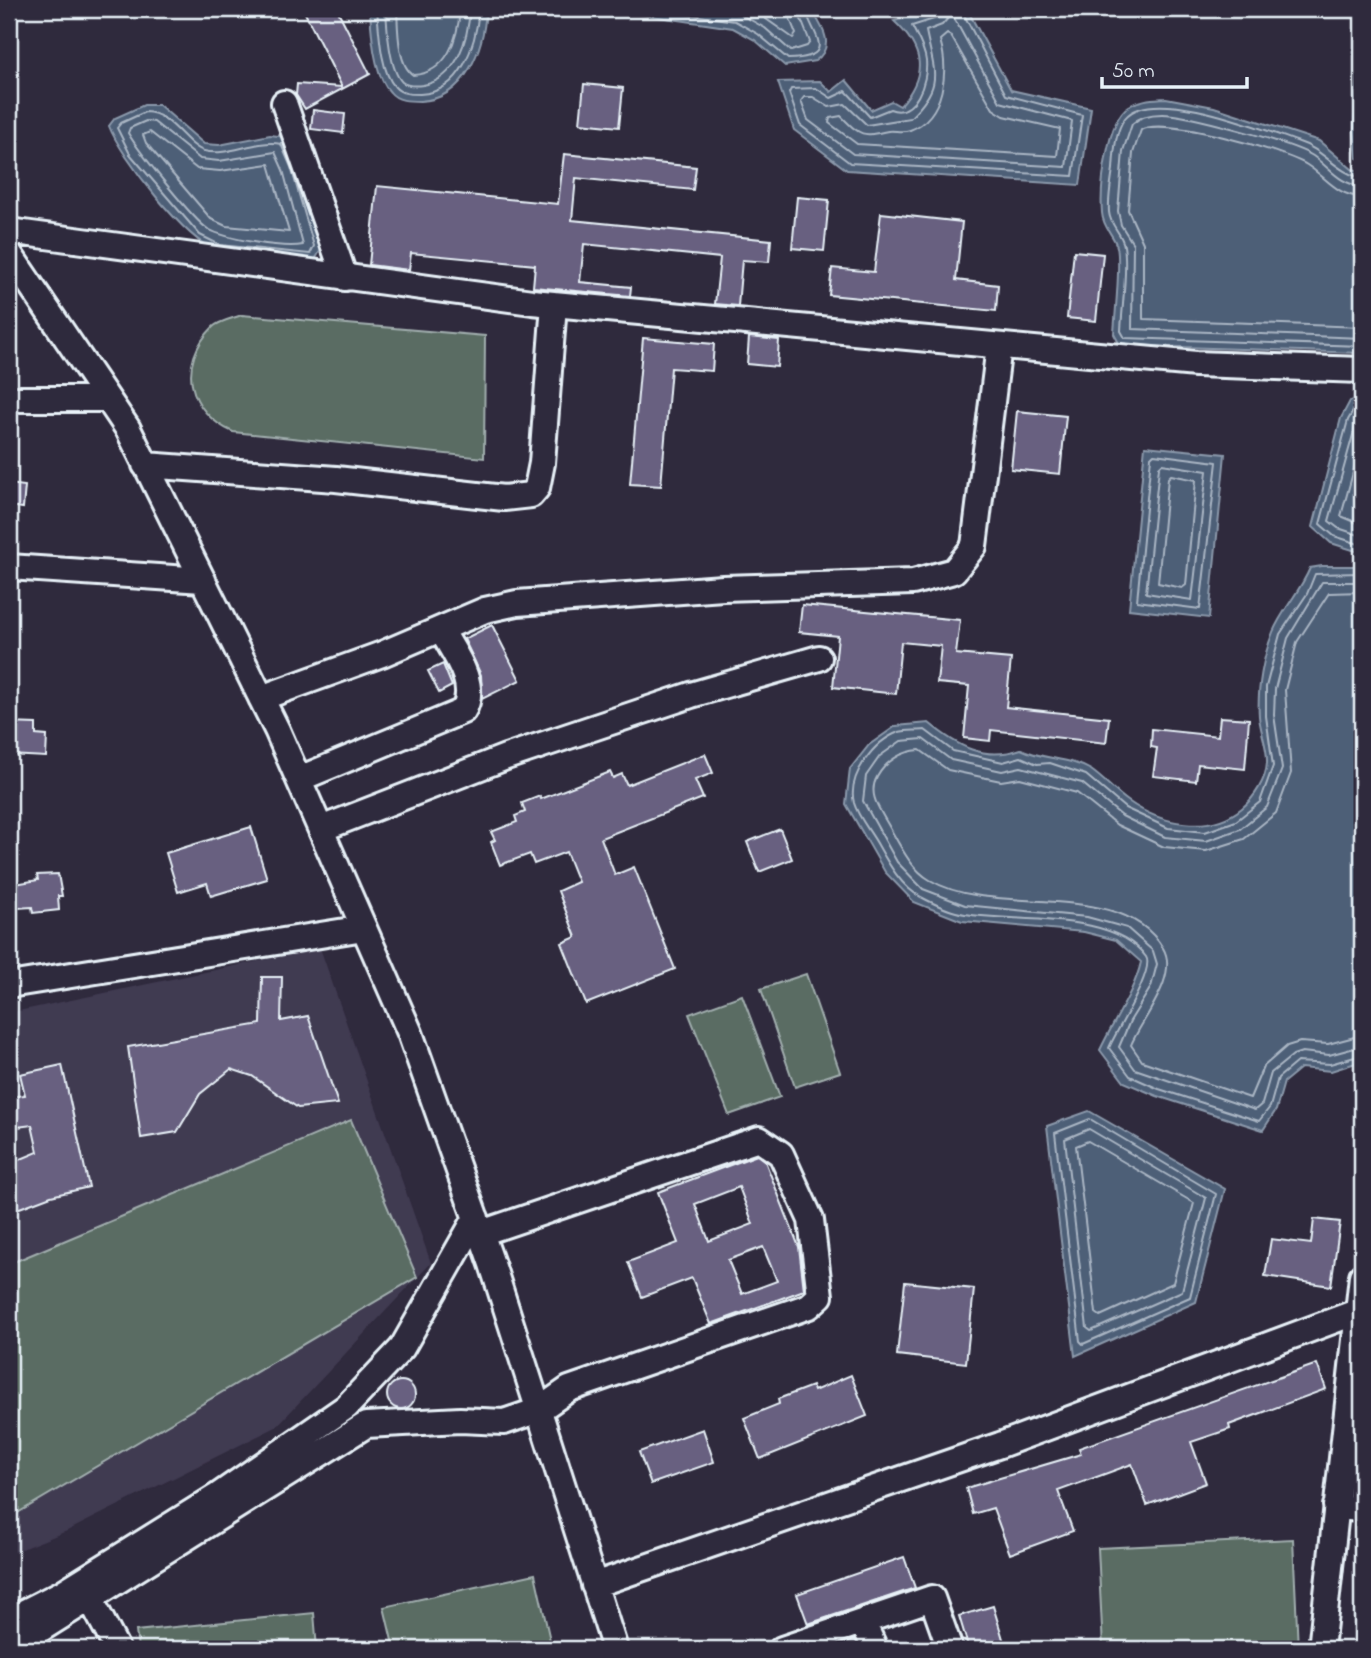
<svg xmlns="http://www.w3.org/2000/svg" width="1371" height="1658" font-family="'Indie Flower',sans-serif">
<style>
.built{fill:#403a51}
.green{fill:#5a6c64;stroke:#a1aeae;stroke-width:2}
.water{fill:#4d5e77;stroke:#8b99ab;stroke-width:2}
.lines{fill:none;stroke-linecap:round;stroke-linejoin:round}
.shore{stroke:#aab6c4;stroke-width:2}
.building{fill:#686180;stroke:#e8f1f8;stroke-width:2;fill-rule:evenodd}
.minor-casing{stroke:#e8f1f8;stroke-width:30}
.minor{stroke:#2f2a3d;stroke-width:24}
</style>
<rect width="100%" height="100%" fill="#2f2a3d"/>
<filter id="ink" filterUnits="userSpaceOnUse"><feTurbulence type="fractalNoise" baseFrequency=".0143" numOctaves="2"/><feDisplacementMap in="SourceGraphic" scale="14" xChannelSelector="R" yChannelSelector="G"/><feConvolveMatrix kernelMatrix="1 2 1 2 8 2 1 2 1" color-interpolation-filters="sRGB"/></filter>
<g filter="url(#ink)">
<!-- built -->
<path class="built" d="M320,948L431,1263L276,1427L67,1531L9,1554V1013Z"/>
<!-- green -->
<path class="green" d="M242,315L485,336L484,458L233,432C188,412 176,364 213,327C219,321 234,318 242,315Z
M806,974L840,1072L795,1087L761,989Z
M742,995L780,1097L729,1115L689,1014Z
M351,1120L417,1277L9,1518V1264Z
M1293,1539L1298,1649H1103L1098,1548Z
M535,1574L552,1649H394L384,1607Z
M314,1613L317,1649H138L136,1631Z"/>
<!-- water -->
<path class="water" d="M370,9H486C484,48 466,99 420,101C409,101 397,101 390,92C374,76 371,31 370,9Z
M620,9H811C821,25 837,46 815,61L785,66L755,40L733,28L631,13Z
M1362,9V160L1357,158L1354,130Z
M968,11L1011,90L1091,108L1080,185L847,170L794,130L778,82L820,81L831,92L846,80L871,110L891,101L900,106C928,74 924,49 894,21L930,12Z
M1166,98L1214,107L1319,141L1352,169L1362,171V353L1120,345L1114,334C1115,313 1121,264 1117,247C1114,235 1103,228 1102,213C1100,188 1107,119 1129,106C1141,99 1153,99 1166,98Z
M144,105H159L204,144L219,145L270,135L286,137L322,248L313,263C285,260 243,260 217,251C185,240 121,157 109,126L115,118Z
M1362,398V553L1331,543L1313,527L1341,418L1350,401Z
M1145,446L1225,454L1209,618L1129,609Z
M1322,566H1362V1061L1331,1071L1301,1068L1284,1082L1276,1110L1263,1130L1157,1096L1124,1082L1100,1050C1113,1022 1135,990 1141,962L1116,940L1084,932L962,921L914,902L885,872L846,804L850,769L869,745L896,726L929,723C957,746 984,762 1021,749C1043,760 1069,757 1091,770C1104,779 1115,792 1128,801C1160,824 1209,835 1242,808C1254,798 1266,780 1267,763C1268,748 1260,731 1259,716C1257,689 1263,657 1273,632C1282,610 1300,592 1310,568Z
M1089,1111L1225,1189L1196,1302L1075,1356L1047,1126Z"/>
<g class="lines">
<!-- shore -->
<path class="shore" d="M377,9C379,29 380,71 395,87C401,94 411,94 420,94C463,92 476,43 479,9
M386,9C387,26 389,69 402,82C407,86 416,86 423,85C458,79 468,38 470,9
M397,9C398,27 397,64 413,75C448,73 458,38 460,9
M649,9L735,21L758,34L788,59C843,58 808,30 806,9
M710,9L740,14L765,28L791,51L807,46L810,42L797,9
M752,9L793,38L796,34L786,9
M941,9L937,18L912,26C917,36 925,49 926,61C928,81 915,119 890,109L870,117L846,91L831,98L816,88L791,89L789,93L800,125L850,163L1073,176L1082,115L1006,95L961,9
M949,17L954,18L1000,102L1072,121L1066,167L853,154L808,120L801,101L804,97H813L829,107L845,104L867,125L910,118C945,84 934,72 926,31L942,25Z
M947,34L951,36L993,109L1004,116L1060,129L1057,156L857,144L829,123L830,118L841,116C861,136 861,137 888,131C895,130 902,133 910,130C945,117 949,70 940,40Z
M145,112C171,112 187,147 204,151C229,157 255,139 281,144L291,167L314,246L310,254L220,245L200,235L130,154L117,128L121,123Z
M146,121L154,122L200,159L219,161L275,152L283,170L303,245C283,249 226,239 208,229C194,221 137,149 128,133L130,128Z
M150,132L197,169L220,171L269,164L289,232L226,226L211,219L146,143L143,135Z
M1362,177C1340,176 1323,149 1299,142C1264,130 1152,84 1125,118C1115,131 1114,154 1113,169C1111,183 1108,198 1109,212C1110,226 1122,233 1124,246C1128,269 1122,306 1121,331L1125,338L1362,346
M1362,186C1340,185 1330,168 1313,156C1293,143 1186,114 1162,114C1150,114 1140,116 1132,124L1123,151L1118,211L1121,225L1133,244L1132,329L1362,338
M1362,197C1337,196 1327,178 1307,165C1285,151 1162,116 1141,130L1133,153L1128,210L1143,243V319L1362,327
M1362,406L1355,408L1348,420L1320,524L1334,536L1362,545
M1362,415L1356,424L1329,521L1338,528L1362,536
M1362,440L1341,516L1362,525
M1154,454L1217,462L1200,609L1137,601L1151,457Z
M1162,464L1207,471L1192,600L1146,593L1159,467Z
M1171,475L1196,480L1186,585L1182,588L1158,583L1168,478Z
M1362,573L1315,574L1307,594L1280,634L1266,687V716L1273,766L1260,802L1236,821L1205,832L1168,828L1125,808L1086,775L1050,763L1037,764L1021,757L1003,762L953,751L925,730C917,731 907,730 899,732C874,741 847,776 854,803C858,817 871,832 878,845C888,863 902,888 921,897C934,904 951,912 965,914C1016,923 1113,910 1146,957C1155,970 1116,1031 1109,1048L1130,1076L1159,1089L1259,1121L1270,1107L1278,1078L1297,1062L1330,1064L1362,1055
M1362,582H1322L1288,638L1275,689L1274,715L1282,769L1267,807L1240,829L1206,841L1165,837L1122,816L1082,783L1021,767L1002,771L951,760L923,739L901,741L880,756L866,776L863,801L897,862L923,889L965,905L1087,917L1127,928L1153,951L1157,964L1151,987L1130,1021L1119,1047L1135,1069L1255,1110L1262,1104L1271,1073L1293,1055L1302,1052L1329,1055L1362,1046
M1362,592L1329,593L1297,642L1285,690L1291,773L1276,813L1244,839L1206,851L1164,847L1117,825L1077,793L1020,778L1001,781L948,770L920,750C902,751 886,761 877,777C868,793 878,807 886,821C898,841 909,868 930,880C995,919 1121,877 1163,948C1180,976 1141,1020 1131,1045L1142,1061L1250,1098L1263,1067L1287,1046L1300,1042L1328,1044L1362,1035
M1090,1119L1216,1194L1190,1297L1083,1344L1080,1341L1055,1133Z
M1089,1129L1206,1198L1182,1291L1091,1331L1087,1328L1065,1139Z
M1088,1141L1194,1203L1173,1283L1100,1316L1096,1313L1076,1146Z"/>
</g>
<!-- building -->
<path class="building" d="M303,9H337L370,74L305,109L296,95L297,84L342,87Z
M584,84L623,88L619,127L580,123Z
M313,110L345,114L343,133L311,129Z
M564,154L696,167L693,190L576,178L572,220L771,240L769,262L742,260L738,306L715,304L720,258L584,244L580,282L631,287L630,296L533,287L535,265L411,253L409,270L369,265L377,186L558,204Z
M797,197L829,200L824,251L792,248Z
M881,213L962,222L956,280L998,285L996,311L829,295L832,268L874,272Z
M1074,251L1103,254L1096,321L1067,318Z
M749,337L779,340L777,367L747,364Z
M643,338L714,344L712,371L671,368L661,486L630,484Z
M1017,411L1066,416L1060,474L1011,469Z
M9,484L25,486L23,508L9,506Z
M802,605L960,620L956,654L1011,659L1006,707L1109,718L1106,743L991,730L990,741L964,738L969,686L937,683L941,646L901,642L896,694L833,687L838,636L799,632Z
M492,625L520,680L482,699L481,675L464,639Z
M443,664L452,686L439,693L428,671Z
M1220,717L1249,719L1245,769L1198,764L1196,781L1153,776L1157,748L1151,747L1152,729L1218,736Z
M9,723L36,724V735L47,736L46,757L9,755Z
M705,754L713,773L695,780L703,798L601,838L615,875L634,867L675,969L586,1004L562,943L576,937L558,891L578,882L566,852L534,864L530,854L500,865L491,842L495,840L491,832L517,822L515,816L525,812L522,803L540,796L541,799L610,772L613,778L622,774L627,785Z
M251,827L267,879L211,896L207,883L178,892L166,853Z
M780,829L792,859L759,872L747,842Z
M58,874L62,896H58L59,910L33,913L32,907L17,908L15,884L38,880L37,875Z
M262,977H282L281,1021L308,1016L338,1104L298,1108L252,1076L231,1069L200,1094L177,1132L141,1138L128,1047L261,1024Z
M62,1065L89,1187L51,1196L9,1212V1164L38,1152L32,1125L9,1128V1097L25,1095L20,1074Z
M757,1155L765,1161L799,1247L804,1290L711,1324L692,1278L642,1297L628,1262L678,1243L658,1192ZM739,1187L753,1224L709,1241L695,1204ZM763,1247L777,1281L742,1294L728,1260Z
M1314,1219L1340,1222L1331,1286L1265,1276L1271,1239L1311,1244Z
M905,1282L974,1289L966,1363L897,1355Z
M1317,1364L1326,1389L1229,1425L1230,1429L1191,1442L1206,1483L1147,1505L1132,1464L1058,1491L1073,1531L1010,1554L993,1508L973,1514L966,1488L1081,1454L1079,1448Z
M851,1375L867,1416L760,1459L744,1418L779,1404L778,1399L812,1386L814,1391Z
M387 1395a14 14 0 1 1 28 0a14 14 0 1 1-28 0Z
M703,1429L714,1462L651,1484L639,1452Z
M904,1557L915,1588L808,1624L797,1594Z
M993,1606L1006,1649H969L959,1616Z"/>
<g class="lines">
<!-- minor casing -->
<g class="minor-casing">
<path id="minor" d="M284,103L345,278
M9,231L532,302L1196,364L1362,370
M9,253L128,429L277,730L410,1033L492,1264L615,1649
M9,399H107
M145,465L336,479L504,498L531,495L537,488L542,463L554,304
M9,567L203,580
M261,698L382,654L485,610L517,603L723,588L913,582L954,571L974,546L999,346
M299,779L463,711C479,685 454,653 441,630
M321,829L506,757L691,695L819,658
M9,985L364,928
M1336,1506L1362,1510
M594,1585L1000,1445L1362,1310
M91,1600L117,1649
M9,1620L62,1593L216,1497L346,1407L402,1348L476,1218
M863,1622L875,1649
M9,1649L366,1425L460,1420L504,1422L539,1410L569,1389L809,1306L820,1296L811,1220L781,1154L759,1139L481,1233
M782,1649L932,1598L950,1649
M1321,1649L1362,1276"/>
</g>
<!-- minor -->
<use href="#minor" class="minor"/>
</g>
</g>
<!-- margin -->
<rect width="1371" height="1658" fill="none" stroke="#2f2a3d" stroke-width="35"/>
<rect x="18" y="18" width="1336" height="1623" fill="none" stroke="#e8f1f8" stroke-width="2.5" filter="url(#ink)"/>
<!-- scale -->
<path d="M1102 77v10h145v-10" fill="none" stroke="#e8f1f8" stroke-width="3.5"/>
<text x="1112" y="77" font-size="21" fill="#e8f1f8" stroke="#2f2a3d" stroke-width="5" paint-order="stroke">50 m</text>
</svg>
